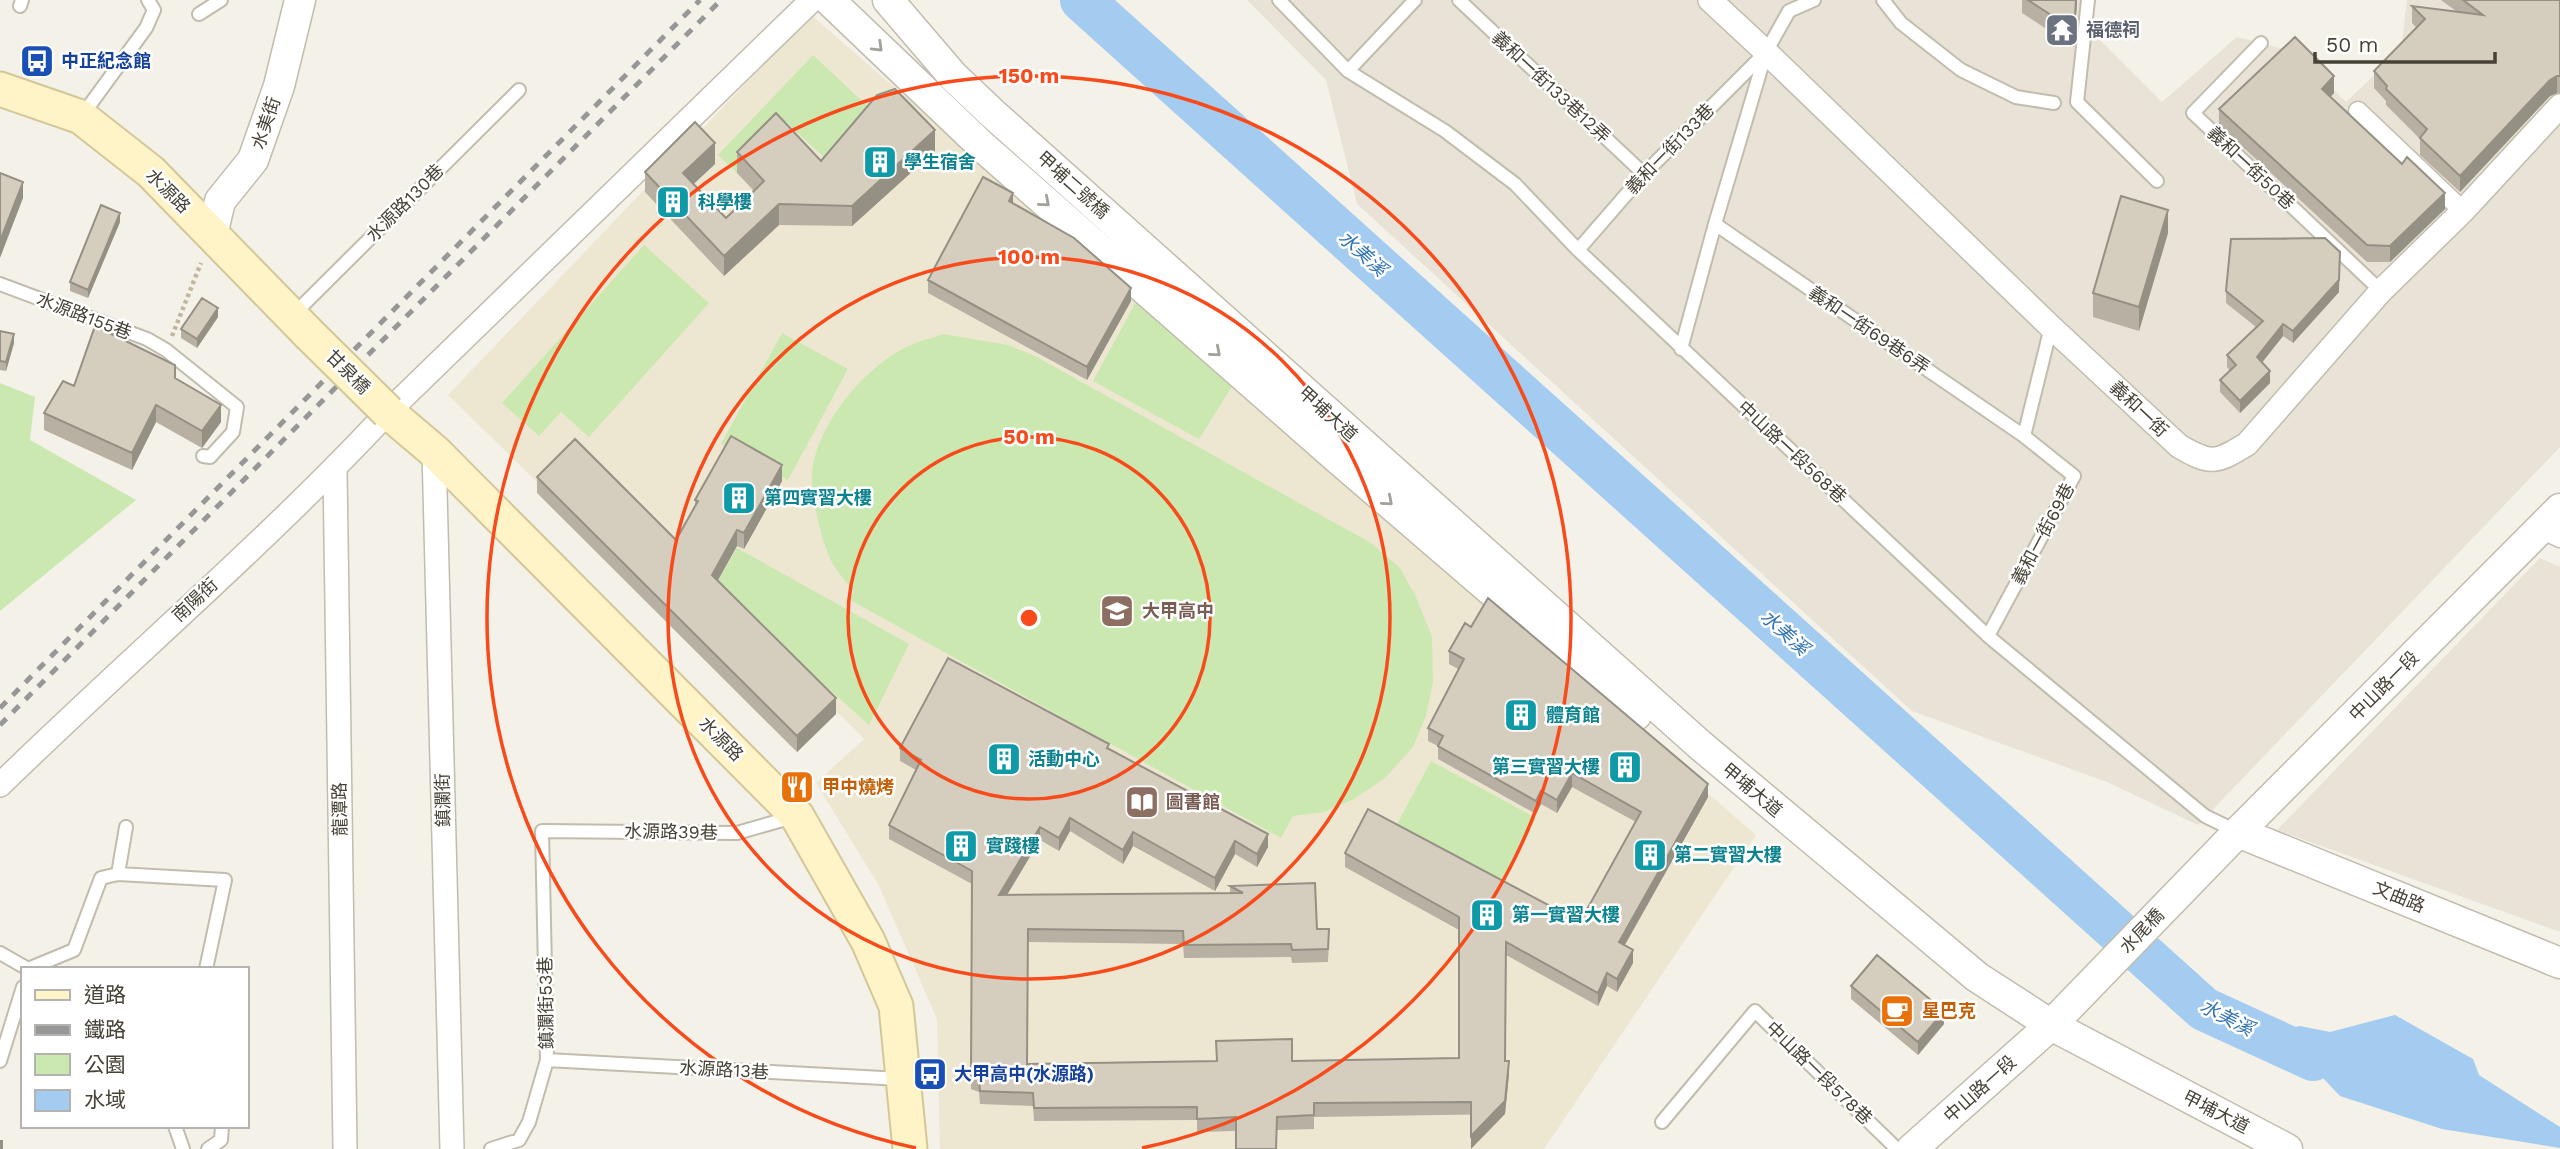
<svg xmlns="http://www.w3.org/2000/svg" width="2560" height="1149" font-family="'Work Sans','Noto Sans TC',sans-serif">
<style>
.residential{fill:#e8e3d6}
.education{fill:#ede7d2}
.green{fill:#cbe8b1}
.water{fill:#a4ccf0}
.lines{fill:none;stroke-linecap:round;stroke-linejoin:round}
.river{stroke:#a4ccf0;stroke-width:44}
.service-casing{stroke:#c2bcad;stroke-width:16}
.pedestrian-casing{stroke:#c2bcad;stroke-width:21}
.minor-casing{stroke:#c2bcad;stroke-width:26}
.tertiary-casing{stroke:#c2bcad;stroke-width:33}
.secondary-casing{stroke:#d3c798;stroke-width:37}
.path{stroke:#c1b69c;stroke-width:4.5;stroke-dasharray:3.5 3.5;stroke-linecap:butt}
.service{stroke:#fff;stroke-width:12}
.pedestrian{stroke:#fff;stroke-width:18}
.minor{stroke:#fff;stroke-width:23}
.tertiary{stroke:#fff;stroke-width:30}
.secondary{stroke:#fef4c7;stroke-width:33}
.rail{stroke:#979797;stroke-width:5;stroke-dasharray:9 9;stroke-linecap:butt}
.secondary-bridge-casing{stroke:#d3c798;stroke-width:37;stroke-linecap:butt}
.secondary-bridge{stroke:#fef4c7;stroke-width:33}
.wall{fill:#b7b0a3}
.shaded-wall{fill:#959084}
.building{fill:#d5cdbd;stroke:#959084;stroke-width:2}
.oneway{stroke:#a3a09a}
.ring{fill:none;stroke:#f84a1a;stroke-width:3.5}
.labels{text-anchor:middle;stroke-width:5;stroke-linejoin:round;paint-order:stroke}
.worship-label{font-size:18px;font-weight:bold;fill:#5b616d;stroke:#fff;text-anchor:start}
.transit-label{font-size:18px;font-weight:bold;fill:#164399;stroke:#fff;text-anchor:start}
.street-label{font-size:18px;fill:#474236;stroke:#fff}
.culture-label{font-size:18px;font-weight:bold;fill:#0d838f;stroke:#fff;text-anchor:start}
.education-label{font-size:18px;font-weight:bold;fill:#785e54;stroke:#fff;text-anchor:start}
.food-label{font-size:18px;font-weight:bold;fill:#c56008;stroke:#fff;text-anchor:start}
.water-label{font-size:19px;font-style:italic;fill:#3073b3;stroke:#fff}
.centre{fill:#f84a1a;stroke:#fff;stroke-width:3.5}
.ring-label{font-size:21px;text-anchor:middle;font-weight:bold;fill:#f84a1a;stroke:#fff;stroke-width:5;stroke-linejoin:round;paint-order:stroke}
</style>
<rect width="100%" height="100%" fill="#f4f1e8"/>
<!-- residential -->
<path class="residential" d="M1247,0H2080L2091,31L2162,102L2237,37L2295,52L2346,102L2401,50L2407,0H2560V447L2198,825L2107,782L1912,711L1357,204L1326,80Z
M2540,558L2560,567V932L2277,830Z"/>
<!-- education -->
<path class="education" d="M811,15L1756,835L1544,1149H940L937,1019L879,886L816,783L864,739L575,452L538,483L448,395Z"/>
<!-- green -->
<path class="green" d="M813,55L877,115L831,164L786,122L737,173L718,155Z
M644,245L709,303L589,437L561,412L539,436L502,403Z
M1136,302L1233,385L1199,439L1093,381Z
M782,333L848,369L788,480L721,444Z
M943,334L1008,345L1035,356L1371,543L1400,568L1416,597L1432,637L1433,682L1426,716L1413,747L1385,778L1354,799L1324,812L1293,816L1281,838L850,600L854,591C847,583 840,575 834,566C826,553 822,536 818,521C815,506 811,489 812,474C816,424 867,363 913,344C923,340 933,338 943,334Z
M0,383L35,397L30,440L136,500L0,611Z
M737,548L909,644L869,725L715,586Z
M1431,761L1536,818L1503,881L1397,824Z"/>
<!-- water -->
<path class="water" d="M2395,1015L2473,1059L2479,1075L2560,1127V1148L2442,1129L2340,1096L2322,1077L2259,1034L2300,1026L2330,1032Z"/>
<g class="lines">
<!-- river -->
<path class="river" d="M1082,0L2204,1009L2313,1059"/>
<!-- service casing -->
<g class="service-casing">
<path id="service" d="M1279,0L1348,71L1445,131L1515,184L1578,250L1988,636L2205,816L2238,832
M1459,0L1644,174
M1883,0L1901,23L1961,70L2016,97L2054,103
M2088,0L2077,102L2157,181
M20,6L22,0
M199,14L221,0
M2261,43L2193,113L2381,291
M1348,71L1415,0
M81,117L146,28L154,10L148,0
M1715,224L2024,436
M1578,250L1644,174L1766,52
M0,284L147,339L166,350L237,407L233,432L210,457L203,456
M293,315L519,90
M1681,349L1715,224L1766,52L1789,11L1814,0
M1988,636L2074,476L2024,436L2051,327
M126,827L118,874L225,880L206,969
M0,953L28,969
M28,969L74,950L101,878L118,874
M547,1060L901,1079
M0,1061L23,987
M1662,1122L1755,1011L1897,1149
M175,1126L183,1149
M208,1149L221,1140L222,1126
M491,1149L519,1140L529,1122L547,1060L542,831L737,833L793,817"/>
</g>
<!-- pedestrian casing -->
<g class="pedestrian-casing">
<path id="pedestrian" d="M2358,111L2463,211
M2541,529L2560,538"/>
</g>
<!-- minor casing -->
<g class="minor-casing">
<path id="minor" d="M1710,0L1766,52L2051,327L2179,446C2211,465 2216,463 2247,444L2381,291L2463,211L2560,106
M434,451L452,1149
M335,470L345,1149
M0,785C128,660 266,543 388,412L812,0"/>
</g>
<!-- tertiary casing -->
<g class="tertiary-casing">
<path id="tertiary" d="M829,0L983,147L1336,457L1636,715
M888,0L953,76L992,113L1700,745L1977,977L2051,1025L2287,1149
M212,235L220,201L253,160L279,86L300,0
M2238,832L2560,963
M1912,1149L2051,1025L2238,832L2560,509"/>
</g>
<!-- secondary casing -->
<g class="secondary-casing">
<path id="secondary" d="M0,89L81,117L151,172L308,333
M388,412L434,451L797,816L868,941L896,1006L910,1149"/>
</g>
<!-- path -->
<path class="path" d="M172,336L201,263"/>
<!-- service -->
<use href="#service" class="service"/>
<!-- pedestrian -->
<use href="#pedestrian" class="pedestrian"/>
<!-- minor -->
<use href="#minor" class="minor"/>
<!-- tertiary -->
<use href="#tertiary" class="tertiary"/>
<!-- secondary -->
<use href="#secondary" class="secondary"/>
<!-- rail -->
<path class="rail" d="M0,708L700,0
M0,725L721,0"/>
<!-- secondary-bridge casing -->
<g class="secondary-bridge-casing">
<path id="secondary-bridge" d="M308,333L388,412"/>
</g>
<!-- secondary-bridge -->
<use href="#secondary-bridge" class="secondary-bridge"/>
</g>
<!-- wall -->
<path class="wall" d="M2022,0H2077L2074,47L2022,13Z
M2441,0H2560V93H2557L2550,96L2460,192L2420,155V139L2386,105V101L2374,88V71L2417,28L2412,23V6L2456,11Z
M2334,93L2330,97L2445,209L2390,262H2367L2219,125V109Z
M935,151L852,226L779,225L724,276L645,192V172L715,164L693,184L726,218L754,191L737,173V152L821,161Z
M1013,204L1131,301L1087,380L928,293V280Z
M120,222L88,298L70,291V282Z
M2168,233L2139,331L2093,317V293Z
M2226,291L2339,292L2293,343L2283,336L2262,362L2270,383L2240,413L2220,392V380L2230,371L2227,367V355L2256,327L2226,303Z
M218,317L197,348L181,338V329Z
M0,331L14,343L6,371L0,370Z
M175,378L221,422L202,448L156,422L132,470L44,430V413L74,386Z
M537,477L676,540L695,507V500L782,481L744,549L737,546L717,581L836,714L797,752L537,493Z
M1449,651L1708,797L1625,945L1633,963L1617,992L1607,986L1598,1006L1506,955L1505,1061L1509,1074L1505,1114L1314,1117V1129L1197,1132V1120L1034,1121L1033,1106L980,1104L979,1092L971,1089L972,884L889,839V825L916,770L900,761V748L1109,749L1268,847L1257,867L1235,854L1215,891L1133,846L1123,864L1070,831L1059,851L1040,840L1007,895L1230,893V886L1317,929L1329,942L1328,962L1292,963L1291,957L1184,958L1183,944L1028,942L1027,1064L1292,1061L1459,1058V930L1345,867V853L1580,922L1636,822L1572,787L1557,813L1541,804L1536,814L1438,759V746L1428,741V728L1458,669L1449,664Z
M1851,986L1944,1024L1918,1055L1851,999Z"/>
<!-- shaded-wall -->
<path class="shaded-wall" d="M2076,0H2077L2074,47V30Z
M2334,76V93L2322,106V89Z
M2557,76V93L2550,96L2460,192V176L2550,80Z
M935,130V151L852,226V206Z
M715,143V164L683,194V173Z
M23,182V198L0,258V241Z
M1013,193V205L1009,201Z
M2445,193V209L2390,262V246Z
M779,204V225L724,276V256Z
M2168,210V233L2139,331V307Z
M120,213V222L88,298V290Z
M2340,252L2339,292L2293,343V331Z
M1131,288V301L1087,380V367Z
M218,308V317L197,348V339Z
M2283,324V336L2257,369V357Z
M14,334V343L6,371V362Z
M2270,371V383L2240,413V401Z
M156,405V422L132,470V453Z
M221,405V422L202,448V431Z
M782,465V481L744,549V533Z
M737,530V546L712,591V575Z
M836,698V714L797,752V736Z
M1572,773V787L1557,813V800Z
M1708,784V797L1619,955V942Z
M1541,791V804L1536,814V801Z
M1070,818V831L1059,851V838Z
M1040,827V840L999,908V895Z
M1133,832V846L1123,864V850Z
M1268,834V847L1257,867V854Z
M1235,841V854L1215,891V878Z
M1633,950V963L1617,992V979Z
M1607,973V986L1598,1006V993Z
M1944,1011V1024L1918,1055V1042Z
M1509,1061V1074L1505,1114L1471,1149V1136Z"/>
<!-- building -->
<path class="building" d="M2028,0H2076L2074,30Z
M2463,0H2560V76H2557L2550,80L2460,176L2420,138L2427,129L2386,89L2387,86L2374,71L2425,19L2412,6L2483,15Z
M2295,37L2334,76L2322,89L2402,164L2407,157L2445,193L2390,246L2367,245L2219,109Z
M895,89L935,130L852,206L779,204L724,256L645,172L695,122L715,143L683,173L726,218L764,181L737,152L776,113L821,161L877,95Z
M0,173L23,182L0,241Z
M983,177L1013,193L1009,201L1074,238L1131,288L1087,367L928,280Z
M2121,196L2168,210L2139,307L2093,293Z
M101,205L120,213L88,290L70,282Z
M2325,238L2340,252L2339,280L2293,331L2283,324L2257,357L2270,371L2240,401L2220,380L2236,365L2227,355L2263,321L2226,291L2231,239Z
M202,298L218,308L197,339L181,329Z
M95,326L175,365V378L221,405L202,431L156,405L132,453L44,413L63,381L74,386Z
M0,331L14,334L6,362L0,361Z
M731,436L782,465L744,533L737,530L712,575L836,698L797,736L537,477L575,439L676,540L698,501L695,500Z
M1488,598L1708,784L1619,942L1633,950L1617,979L1607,973L1598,993L1506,942L1505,1061H1509L1505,1101L1471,1136V1102L1314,1103V1115L1277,1117L1276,1149H1236V1117L1197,1119V1107L1034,1108L1033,1093L980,1091L979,1078L971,1076L972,871L889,825L921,760L900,748L948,658L1109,744L1107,748L1268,834L1257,854L1235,841L1215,878L1133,832L1123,850L1070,818L1059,838L1040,827L999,895L1243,893L1230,886L1315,883L1317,929H1329L1328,949L1292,950L1291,944L1184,945L1183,931L1028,929L1027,1064L1217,1061L1216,1041L1292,1039V1061L1459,1058V917L1345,853L1368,809L1580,922L1641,812L1572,773L1557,800L1541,791L1536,801L1438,746L1443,736L1428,728L1464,659L1449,651L1465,623L1471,627Z
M1877,955L1944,1011L1918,1042L1851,986Z
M0,1141H2V1149H0Z"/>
<!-- one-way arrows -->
<defs><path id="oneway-chevron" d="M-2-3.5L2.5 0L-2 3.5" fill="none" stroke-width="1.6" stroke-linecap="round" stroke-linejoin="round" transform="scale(1.75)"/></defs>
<g class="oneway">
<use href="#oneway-chevron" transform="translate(878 47) rotate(44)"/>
<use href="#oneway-chevron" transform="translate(1045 202) rotate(41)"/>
<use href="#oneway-chevron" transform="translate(1216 352) rotate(41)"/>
<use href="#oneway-chevron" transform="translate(1388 501) rotate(41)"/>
</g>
<!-- distance rings -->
<g class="ring">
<circle cx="1029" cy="618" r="181"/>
<circle cx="1029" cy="618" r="361"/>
<path d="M916 1148A542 542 0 1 1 1142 1148"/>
</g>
<!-- icons -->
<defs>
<g id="temple-square" transform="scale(1.75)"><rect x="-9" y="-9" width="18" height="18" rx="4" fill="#6b7280" stroke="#fff"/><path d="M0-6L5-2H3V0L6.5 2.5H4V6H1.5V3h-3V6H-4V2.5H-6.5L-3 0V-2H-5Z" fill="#fff"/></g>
<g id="bus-square" transform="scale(1.75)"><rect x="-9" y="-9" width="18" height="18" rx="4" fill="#1a4fb4" stroke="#fff"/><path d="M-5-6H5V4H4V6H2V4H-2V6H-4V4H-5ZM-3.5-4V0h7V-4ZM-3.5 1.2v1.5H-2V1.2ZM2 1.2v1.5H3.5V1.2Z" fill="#fff"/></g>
<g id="building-square" transform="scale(1.75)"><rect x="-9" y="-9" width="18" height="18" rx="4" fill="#0f9aa8" stroke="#fff"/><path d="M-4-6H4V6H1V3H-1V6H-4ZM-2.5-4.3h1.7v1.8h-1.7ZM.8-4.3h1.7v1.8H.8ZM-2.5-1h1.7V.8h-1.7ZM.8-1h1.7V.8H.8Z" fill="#fff"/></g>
<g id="school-square" transform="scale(1.75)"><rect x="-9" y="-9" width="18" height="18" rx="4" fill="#8d6e63" stroke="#fff"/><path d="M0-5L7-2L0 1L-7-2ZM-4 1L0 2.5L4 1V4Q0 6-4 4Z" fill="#fff"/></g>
<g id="restaurant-square" transform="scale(1.75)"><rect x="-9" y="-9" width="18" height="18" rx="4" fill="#e8710a" stroke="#fff"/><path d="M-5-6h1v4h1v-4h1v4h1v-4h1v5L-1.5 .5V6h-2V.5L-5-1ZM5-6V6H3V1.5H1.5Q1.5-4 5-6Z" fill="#fff"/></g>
<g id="library-square" transform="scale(1.75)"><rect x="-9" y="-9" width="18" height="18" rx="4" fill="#8d6e63" stroke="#fff"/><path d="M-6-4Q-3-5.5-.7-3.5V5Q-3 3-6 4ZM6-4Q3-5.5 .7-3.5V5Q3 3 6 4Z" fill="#fff"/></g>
<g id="cafe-square" transform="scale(1.75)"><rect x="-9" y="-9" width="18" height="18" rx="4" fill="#e8710a" stroke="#fff"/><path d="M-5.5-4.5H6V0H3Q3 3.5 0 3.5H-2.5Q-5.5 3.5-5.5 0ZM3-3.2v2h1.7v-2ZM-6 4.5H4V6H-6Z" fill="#fff"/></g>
</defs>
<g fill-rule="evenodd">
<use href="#temple-square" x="2062" y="30"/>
<use href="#bus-square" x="37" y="61"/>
<use href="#building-square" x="880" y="162"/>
<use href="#building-square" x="673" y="202"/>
<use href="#building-square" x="739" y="498"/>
<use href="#school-square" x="1117" y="611"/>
<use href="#building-square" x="1521" y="715"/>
<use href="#building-square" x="1004" y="759"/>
<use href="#building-square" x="1625" y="767"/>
<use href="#restaurant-square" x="797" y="787"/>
<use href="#library-square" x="1142" y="802"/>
<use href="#building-square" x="961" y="846"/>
<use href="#building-square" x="1650" y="855"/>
<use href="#building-square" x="1487" y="915"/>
<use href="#cafe-square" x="1897" y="1011"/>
<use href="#bus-square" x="930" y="1074"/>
</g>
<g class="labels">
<!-- worship labels -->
<g class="worship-label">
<text x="2086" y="36">福德祠</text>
</g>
<!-- transit labels -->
<g class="transit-label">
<text x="61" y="67">中正紀念館</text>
<text x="954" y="1080">大甲高中(水源路)</text>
</g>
<!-- street labels -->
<g class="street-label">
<text transform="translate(1551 87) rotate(43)" y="6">義和一街133巷12弄</text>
<text transform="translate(266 123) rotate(-71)" y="6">水美街</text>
<text transform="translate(1670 149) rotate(-46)" y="6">義和一街133巷</text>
<text transform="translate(2251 168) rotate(43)" y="6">義和一街50巷</text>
<text transform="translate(1073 185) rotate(42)" y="6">甲埔二號橋</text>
<text transform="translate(168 191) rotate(45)" y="6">水源路</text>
<text transform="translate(405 203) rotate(-45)" y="6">水源路130巷</text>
<text transform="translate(84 316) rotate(21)" y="6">水源路155巷</text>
<text transform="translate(1869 330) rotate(34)" y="6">義和一街69巷6弄</text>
<text transform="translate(348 372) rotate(45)" y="6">甘泉橋</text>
<text transform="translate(2139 409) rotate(43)" y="6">義和一街</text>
<text transform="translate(1328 414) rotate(42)" y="6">甲埔大道</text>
<text transform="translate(1792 452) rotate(43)" y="6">中山路一段568巷</text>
<text transform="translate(2043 534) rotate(-62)" y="6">義和一街69巷</text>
<text transform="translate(195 600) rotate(-43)" y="6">南陽街</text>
<text transform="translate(2384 686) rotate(-45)" y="6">中山路一段</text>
<text transform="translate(721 739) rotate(45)" y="6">水源路</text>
<text transform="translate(1752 790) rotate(40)" y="6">甲埔大道</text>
<text transform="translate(443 800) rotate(-91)" y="6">鎮瀾街</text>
<text transform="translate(340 809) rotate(-91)" y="6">龍潭路</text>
<text transform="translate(671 832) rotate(1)" y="6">水源路39巷</text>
<text transform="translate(2399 897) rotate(22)" y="6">文曲路</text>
<text transform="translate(2142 931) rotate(-46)" y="6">水尾橋</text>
<text transform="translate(546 1003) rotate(-91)" y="6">鎮瀾街53巷</text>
<text transform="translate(724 1070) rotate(3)" y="6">水源路13巷</text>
<text transform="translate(1819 1073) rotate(44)" y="6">中山路一段578巷</text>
<text transform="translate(1980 1089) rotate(-42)" y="6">中山路一段</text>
<text transform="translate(2216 1112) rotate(27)" y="6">甲埔大道</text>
</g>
<!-- culture labels -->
<g class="culture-label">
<text x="904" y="168">學生宿舍</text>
<text x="698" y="208">科學樓</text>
<text x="764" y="504">第四實習大樓</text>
<text x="1546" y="721">體育館</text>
<text x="1028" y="765">活動中心</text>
<text x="1600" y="773" text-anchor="end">第三實習大樓</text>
<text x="986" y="852">實踐樓</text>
<text x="1674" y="861">第二實習大樓</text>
<text x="1512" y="921">第一實習大樓</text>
</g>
<!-- education labels -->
<g class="education-label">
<text x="1142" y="617">大甲高中</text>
<text x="1166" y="808">圖書館</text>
</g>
<!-- food labels -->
<g class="food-label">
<text x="822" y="793">甲中燒烤</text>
<text x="1922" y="1017">星巴克</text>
</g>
<!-- water labels -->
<g class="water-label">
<text transform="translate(1363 253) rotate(42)" y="7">水美溪</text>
<text transform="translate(1785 632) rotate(42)" y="7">水美溪</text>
<text transform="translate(2227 1017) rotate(27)" y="7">水美溪</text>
</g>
</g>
<circle cx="1029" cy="618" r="10" class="centre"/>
<g class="ring-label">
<text x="1029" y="83">150 m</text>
<text x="1029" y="264">100 m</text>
<text x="1029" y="444">50 m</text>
</g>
<!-- legend -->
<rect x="21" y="967" width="228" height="161" fill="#ffffff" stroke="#b5b3af" stroke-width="2"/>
<rect x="35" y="990" width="35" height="10" fill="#fef4c7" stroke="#b5b3af" stroke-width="2"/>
<text x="84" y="1002" font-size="21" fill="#474236">道路</text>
<rect x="35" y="1025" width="35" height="10" fill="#979797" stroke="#b5b3af" stroke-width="2"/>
<text x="84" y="1037" font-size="21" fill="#474236">鐵路</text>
<rect x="35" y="1054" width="35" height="21" fill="#cbe8b1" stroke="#b5b3af" stroke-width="2"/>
<text x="84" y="1072" font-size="21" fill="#474236">公園</text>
<rect x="35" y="1090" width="35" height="21" fill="#a4ccf0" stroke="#b5b3af" stroke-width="2"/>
<text x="84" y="1107" font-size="21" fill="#474236">水域</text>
<!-- scale -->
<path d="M2315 52v10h180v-10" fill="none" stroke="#474236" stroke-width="3.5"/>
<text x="2326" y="52" font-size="21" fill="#474236" stroke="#ffffff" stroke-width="5" paint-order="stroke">50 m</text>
</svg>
